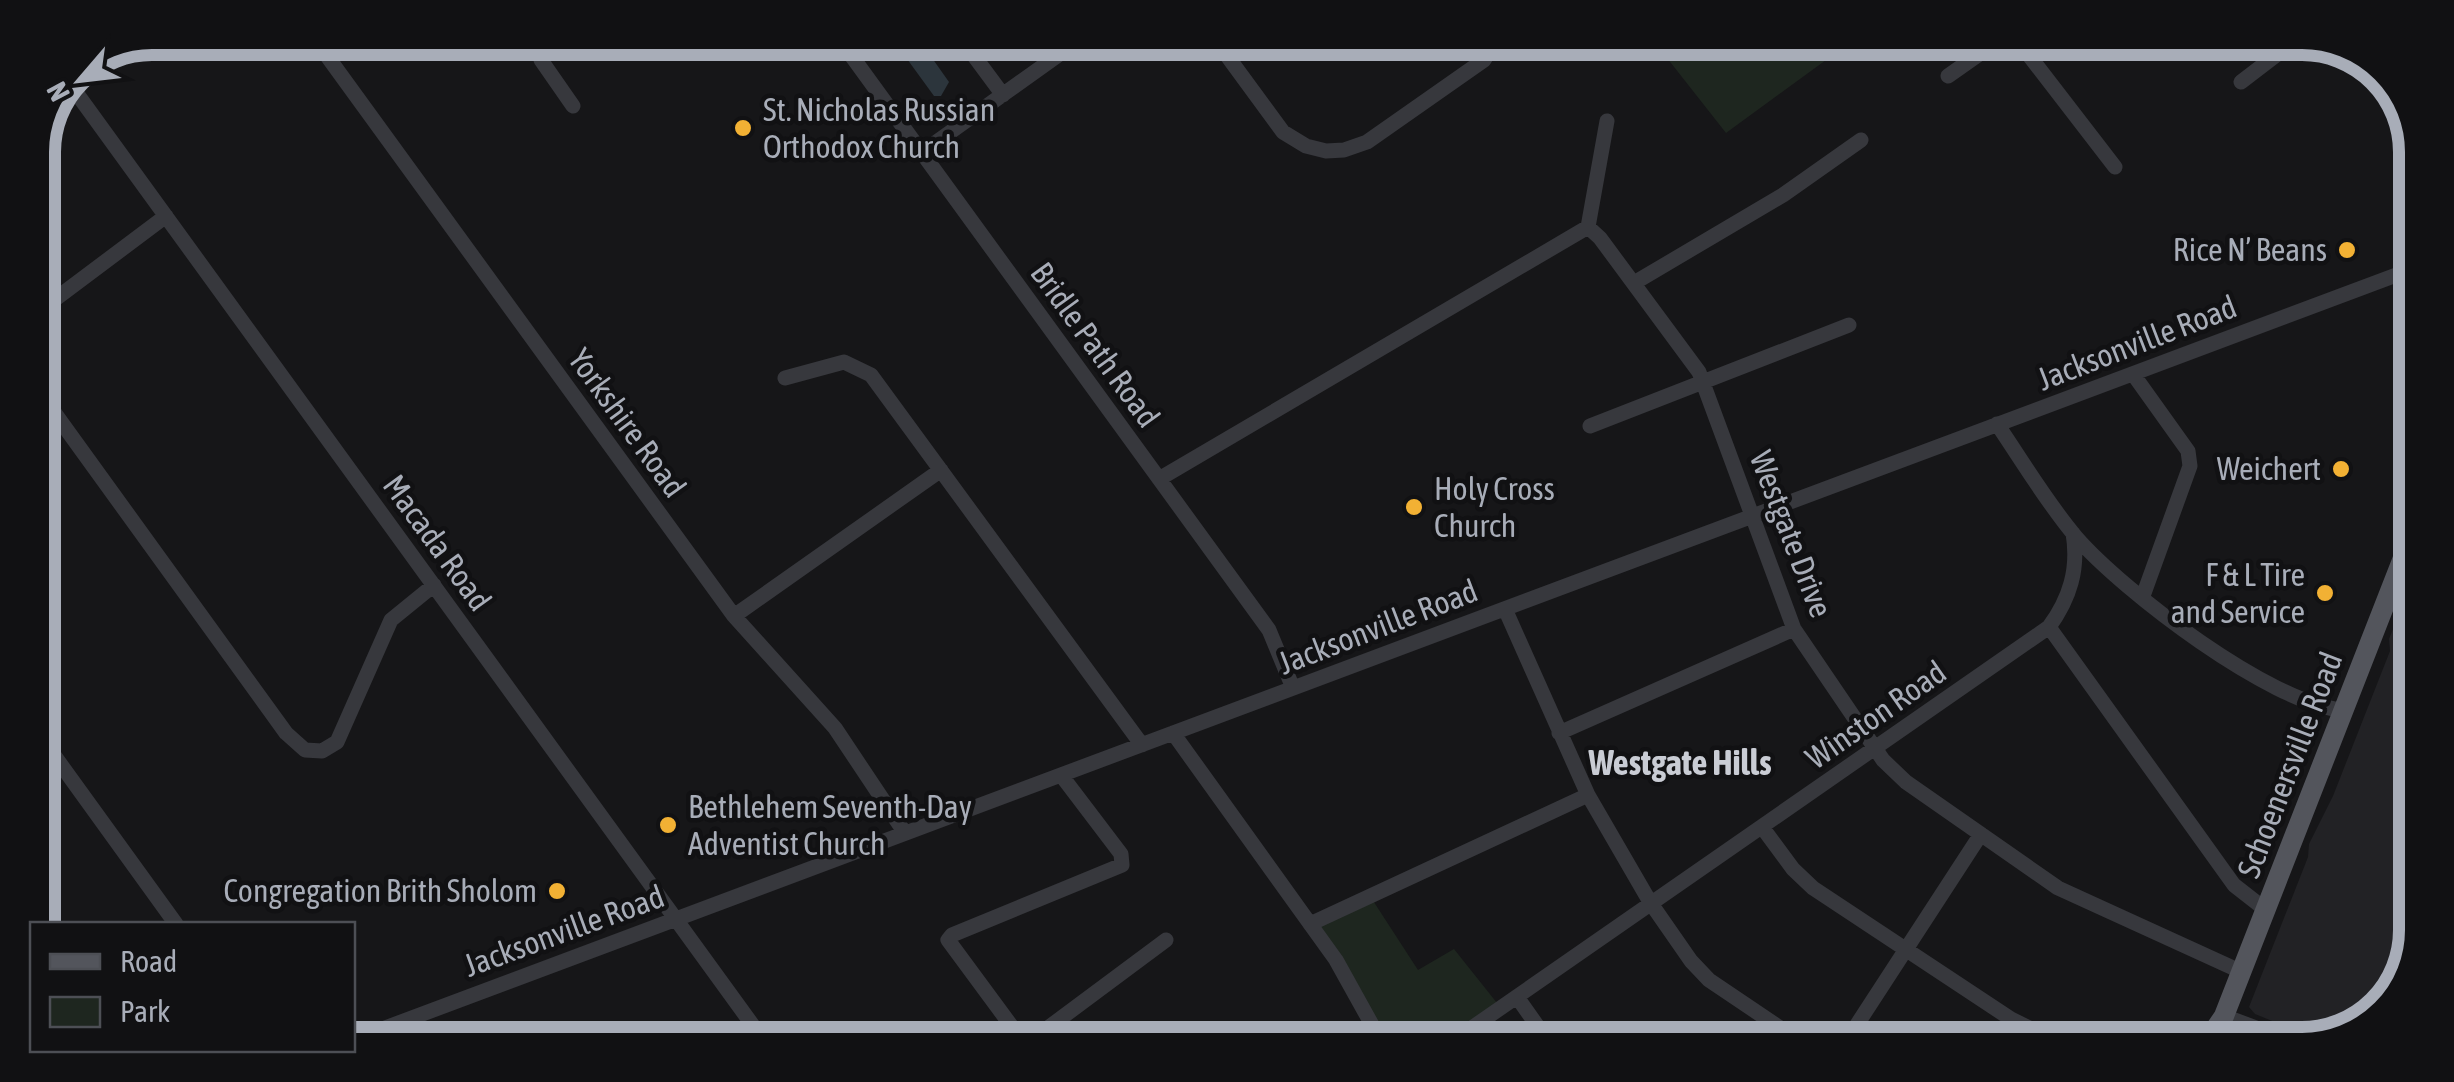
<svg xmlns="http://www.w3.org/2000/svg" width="2454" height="1082" font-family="'Asap Condensed',sans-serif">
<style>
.built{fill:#222225}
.green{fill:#1e261f}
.water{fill:#2c353c}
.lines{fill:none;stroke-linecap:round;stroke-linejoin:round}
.minor{stroke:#37383d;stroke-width:15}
.major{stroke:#53555c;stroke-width:20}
.poi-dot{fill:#f2b134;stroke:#111113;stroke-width:4}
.labels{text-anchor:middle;stroke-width:9;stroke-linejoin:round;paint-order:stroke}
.poi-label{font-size:32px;fill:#a8adb8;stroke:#111113;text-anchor:end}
.street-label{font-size:32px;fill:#a8adb8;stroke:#111113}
.neighbourhood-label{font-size:35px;font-weight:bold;fill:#c9ccd4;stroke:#111113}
.rim{fill:none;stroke:#a8adb8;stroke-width:12}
</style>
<rect width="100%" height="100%" fill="#161618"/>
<!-- built -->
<path class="built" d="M2412,582L2408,974L2365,1025L2319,1040L2255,1014L2249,1007L2308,857L2309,844L2333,796L2390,651L2389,639Z"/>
<!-- green -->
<path class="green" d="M1656,44H1848L1726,133Z
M1370,896L1418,970L1454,949L1501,1008L1453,1041H1381L1310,924Z"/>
<!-- water -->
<path class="water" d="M894,41H920L949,82L941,96H934Z"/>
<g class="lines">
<!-- minor -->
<path class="minor" d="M314,38L734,616L835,728L905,833
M548,39L541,48V60L573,106
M840,40L1269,630L1293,688
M963,41L1003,95
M1217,42L1283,132L1306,146L1326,151L1344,150L1367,142L1484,60L1495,43
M2021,45L2115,167
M1948,76L1992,45
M67,80L762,1038
M2241,82L2288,46
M921,153L1078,41
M1588,227L1600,238L1699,372L1794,629L1883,760L1906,782L2058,888L2242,972
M1588,227L1607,121
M1634,283L1783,195L1861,140
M38,312L166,216
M2133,374L2188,451L2190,466L2143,596
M785,378L844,362L871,375L1142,745
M38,390L286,733L305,750L322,751L337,742L391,620L434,585
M1997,424C2023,462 2047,503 2076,537C2124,592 2271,704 2342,710
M1590,426L1849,325
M1159,479L1588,227
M1505,609L1588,795L1650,902L1691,961L1709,980L1801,1042
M734,616L941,470
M2049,627L2234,885L2266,910
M38,733L176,924
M1173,733L1336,960L1381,1041
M1559,733L1794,629
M1762,827L1793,869L1813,888L2011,1019L2062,1044
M1310,924L1588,795
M1517,997L1548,1041
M2224,1016L2299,1044
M361,1037L2415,268
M585,1037C611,1027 636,1024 660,1038
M1021,1039L948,940L952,935L1122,865L1121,854L1061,775
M1033,1039L1166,940
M1453,1041L2049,627C2070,598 2079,569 2073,533
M1845,1043L1981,834"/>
<!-- major -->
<path class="major" d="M2205,1044L2224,1016L2412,535"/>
</g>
<!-- markers -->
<g class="poi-dot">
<circle cx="743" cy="128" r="10"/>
<circle cx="2347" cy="250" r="10"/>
<circle cx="2341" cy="469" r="10"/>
<circle cx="1414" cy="507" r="10"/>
<circle cx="2325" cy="593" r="10"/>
<circle cx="668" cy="825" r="10"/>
<circle cx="557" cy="891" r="10"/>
</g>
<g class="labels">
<!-- poi labels -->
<g class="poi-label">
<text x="763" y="121" text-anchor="start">St. Nicholas Russian<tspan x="763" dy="37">Orthodox Church</tspan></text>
<text x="2327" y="261">Rice N’ Beans</text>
<text x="2321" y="480">Weichert</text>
<text x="1434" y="500" text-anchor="start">Holy Cross<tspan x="1434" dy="37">Church</tspan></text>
<text x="2305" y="586">F &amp; L Tire<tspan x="2305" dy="37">and Service</tspan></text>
<text x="688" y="818" text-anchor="start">Bethlehem Seventh-Day<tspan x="688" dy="37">Adventist Church</tspan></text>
<text x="537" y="902">Congregation Brith Sholom</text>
</g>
<!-- street labels -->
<g class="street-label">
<text transform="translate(2137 343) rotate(-21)" y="11">Jacksonville Road</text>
<text transform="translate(1095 345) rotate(54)" y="11">Bridle Path Road</text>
<text transform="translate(627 423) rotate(54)" y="11">Yorkshire Road</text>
<text transform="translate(1791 534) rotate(69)" y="11">Westgate Drive</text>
<text transform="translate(437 543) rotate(54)" y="11">Macada Road</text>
<text transform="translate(1378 627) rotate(-21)" y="11">Jacksonville Road</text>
<text transform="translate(1876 715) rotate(-35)" y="11">Winston Road</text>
<text transform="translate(2290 765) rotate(-69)" y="11">Schoenersville Road</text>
<text transform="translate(564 931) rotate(-20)" y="11">Jacksonville Road</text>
</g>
<!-- neighbourhood labels -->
<g class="neighbourhood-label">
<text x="1680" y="775">Westgate Hills</text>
</g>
</g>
<!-- crop -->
<path d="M0 0H2454V1082H0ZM152 55H2302A97 97 0 0 1 2399 152V930A97 97 0 0 1 2302 1027H152A97 97 0 0 1 55 930V152A97 97 0 0 1 152 55Z" fill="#111113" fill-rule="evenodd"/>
<path class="rim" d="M152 55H2302A97 97 0 0 1 2399 152V930A97 97 0 0 1 2302 1027H152A97 97 0 0 1 55 930V152A97 97 0 0 1 152 55Z"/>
<!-- legend -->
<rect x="30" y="922" width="325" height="130" fill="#111113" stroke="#4d4f55" stroke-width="2.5"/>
<rect x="50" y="954" width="50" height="15" fill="#53555c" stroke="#4d4f55" stroke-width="2.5"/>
<text x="120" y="972" font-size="30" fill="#a8adb8">Road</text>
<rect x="50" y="997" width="50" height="30" fill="#1e261f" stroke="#4d4f55" stroke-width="2.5"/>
<text x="120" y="1022" font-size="30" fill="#a8adb8">Park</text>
<!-- north arrow -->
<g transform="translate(80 80) rotate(242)" stroke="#111113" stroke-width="8" paint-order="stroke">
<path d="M0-8L18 38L0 25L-18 38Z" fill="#a8adb8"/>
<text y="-15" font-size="28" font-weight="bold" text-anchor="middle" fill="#a8adb8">N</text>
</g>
</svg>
